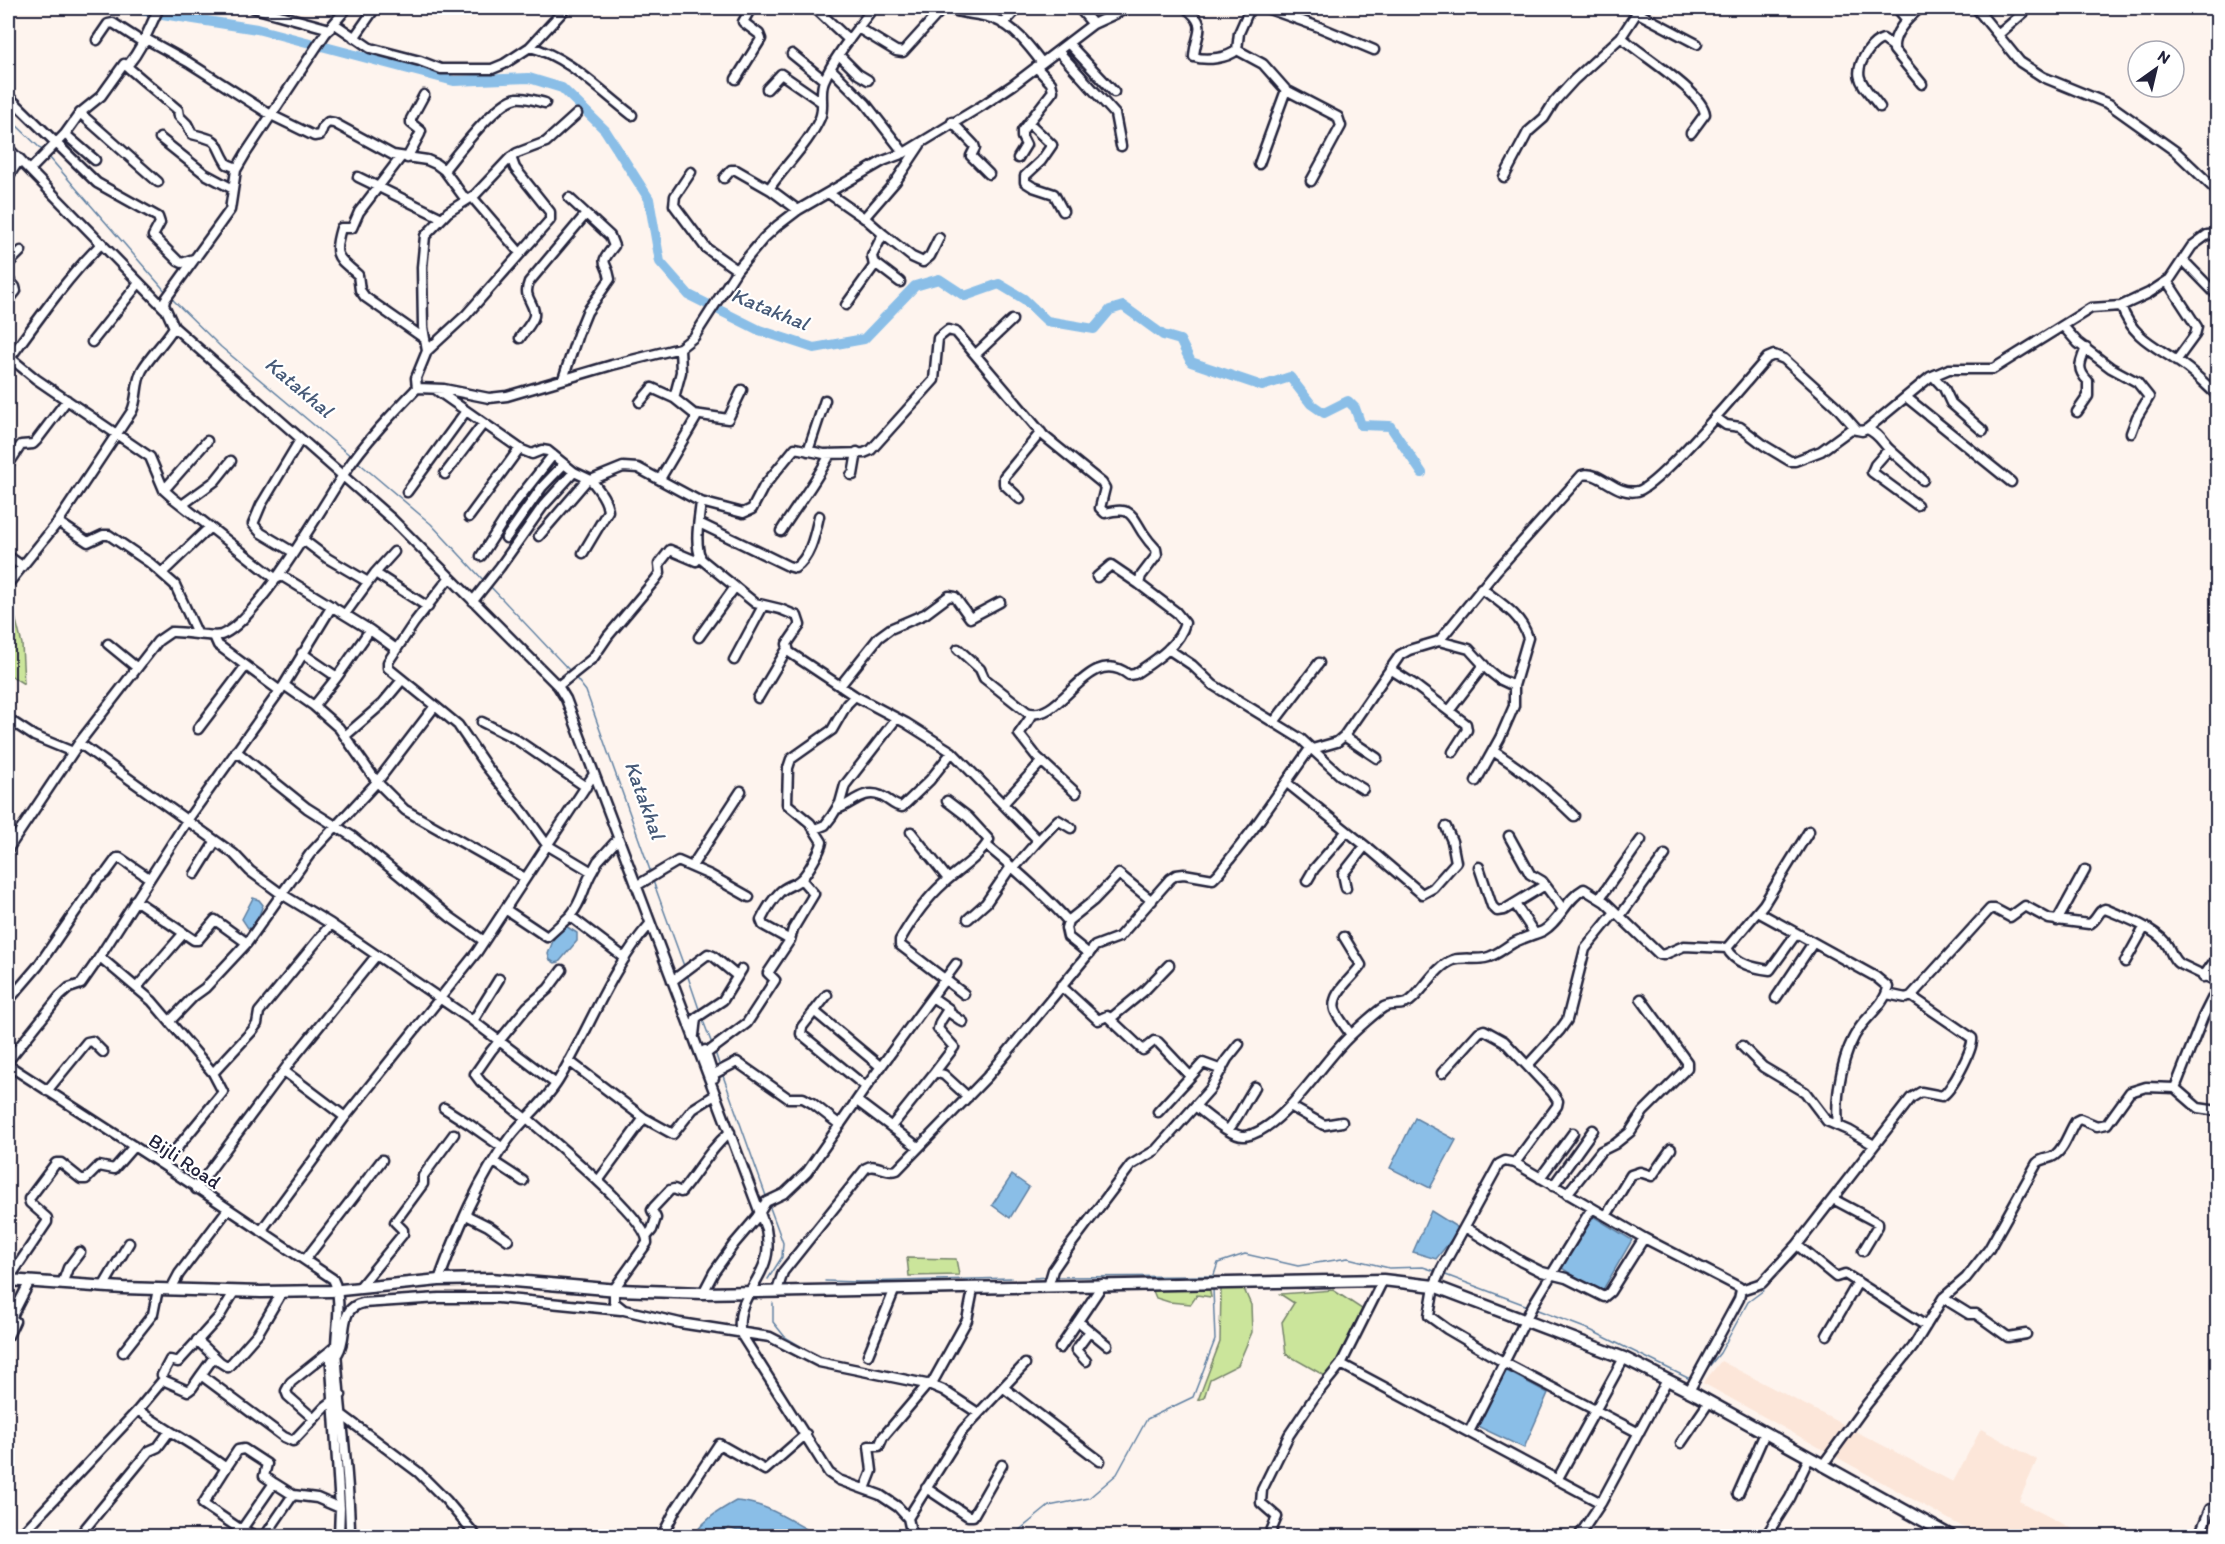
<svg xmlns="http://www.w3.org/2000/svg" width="2225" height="1544" font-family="Itim,sans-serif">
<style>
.built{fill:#fce6d9}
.green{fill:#cbe59b;stroke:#76846b;stroke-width:1.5}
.water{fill:#8abee7;stroke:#6080a2;stroke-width:1.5}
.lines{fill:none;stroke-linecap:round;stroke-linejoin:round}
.stream{stroke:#6080a2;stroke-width:1.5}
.river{stroke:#8abee7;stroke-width:10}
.minor-casing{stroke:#22223b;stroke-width:13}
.major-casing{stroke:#22223b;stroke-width:15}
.minor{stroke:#fff;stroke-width:8}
.major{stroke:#fff;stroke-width:10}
.labels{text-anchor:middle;stroke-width:4.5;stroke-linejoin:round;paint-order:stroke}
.street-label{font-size:20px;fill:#22223b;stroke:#fff}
.water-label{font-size:21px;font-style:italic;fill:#465977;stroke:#fff}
</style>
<rect width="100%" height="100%" fill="#fef4ee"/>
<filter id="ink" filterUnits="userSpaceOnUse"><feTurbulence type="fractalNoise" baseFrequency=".0167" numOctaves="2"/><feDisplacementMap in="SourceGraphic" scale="12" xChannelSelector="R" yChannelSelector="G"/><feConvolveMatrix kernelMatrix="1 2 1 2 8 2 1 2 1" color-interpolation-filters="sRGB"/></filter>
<g filter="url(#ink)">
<!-- built -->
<path class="built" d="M1721,1361L1953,1482L1981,1429L2037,1460L2019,1501L2086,1536H1979L1703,1383Z"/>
<!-- green -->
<path class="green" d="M10,597L22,644L24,684L8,674V599Z
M907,1258L956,1259L959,1275L909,1276Z
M1151,1286H1209L1211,1297L1197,1295L1191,1304L1169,1302L1156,1298Z
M1221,1289H1244L1251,1305L1252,1332L1238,1365L1210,1379L1204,1398L1198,1400L1220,1342Z
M1333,1290L1365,1311L1339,1367L1327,1377L1286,1354L1282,1322L1294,1303L1280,1294Z"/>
<!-- water -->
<path class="water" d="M253,898L259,900L263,905L254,928H248L242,919Z
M564,925L577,933V941L559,962L555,963L550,960L548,954L554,938Z
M1415,1118L1456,1140L1430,1188L1390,1168Z
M1012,1175L1029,1187L1010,1218L992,1205Z
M1431,1211L1460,1229L1436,1259L1413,1252Z
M1591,1215L1632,1240L1601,1293L1560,1267Z
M1503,1369L1548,1393L1524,1448L1475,1425Z
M736,1501C769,1503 792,1523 820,1536H773L751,1530L738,1531L729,1528L719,1536H693C705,1519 718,1511 736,1501Z"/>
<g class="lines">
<!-- stream -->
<path class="stream" d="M8,117L44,152
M49,157L166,292
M171,298L221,347L352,457
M358,462L431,524L485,582
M489,585L570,671
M575,677L586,691L651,873
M653,881L684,966
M687,974L700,1012
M702,1018L712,1044
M715,1052L720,1067
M722,1073L766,1196
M1443,1274L1528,1306
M1055,1277L1212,1276
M1034,1278L1048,1277
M1213,1278L1218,1263L1245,1254L1298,1266L1348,1258L1389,1268L1423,1267L1435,1271
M768,1279L782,1257L783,1243L769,1205
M825,1281L859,1282L1011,1278
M773,1303V1322L785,1337L817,1356
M1535,1309L1590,1330L1692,1380
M1702,1375L1720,1353L1748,1302L1764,1290
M1012,1536L1049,1506L1089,1498L1117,1474L1147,1419L1193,1397L1215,1340L1213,1289"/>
<!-- river -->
<path class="river" d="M132,8L156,13L257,29L454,81L529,78L562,88L605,130L649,199L660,262L689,295L759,330L814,348L864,339L915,286L939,279L965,296L999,284L1024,299L1047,321L1094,329L1110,310L1123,306L1163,335L1180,340L1191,362L1262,386L1290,377L1311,404L1324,413L1348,401L1355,408L1361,425L1390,426L1422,473"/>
<!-- minor casing -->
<g class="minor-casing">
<path id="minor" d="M254,8L330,29
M815,8L849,40
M948,8C963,15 979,13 994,19C1014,26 1030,47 1042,63
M1079,8L1093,24
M1186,8C1210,27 1195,33 1194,57C1207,61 1228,58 1237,50
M1266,8L1319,27L1374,50
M1897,8L1907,20
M1920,8C1908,18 1892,33 1894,50L1922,84
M1976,8L2020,62L2043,77L2109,104L2175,151L2218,192
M1638,13L1697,44
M335,24L370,48L420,61L441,69H492L504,64L530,47L566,8
M1003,24L1018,8
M858,28L896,51L903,52L943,8
M1999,34L2029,8
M1621,37C1639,54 1702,91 1705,114L1691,133
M354,38L375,8
M146,39L188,62L271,115L314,136L320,135L323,127L328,122L334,123L393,155L427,160L436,164L444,170L466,200
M97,40L108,24L113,23L144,43
M1068,43L1114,92
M530,47C569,57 600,91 632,115
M1237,50L1263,64L1286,90L1338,117L1341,126L1311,181
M1237,50L1239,33L1250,8
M1058,51L1115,114L1121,146
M792,54L824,80
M839,55L858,74L868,80
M124,64L178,110L179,116L187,124L192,134C224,142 212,140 227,164L237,168
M831,69L865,103L904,153
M736,79L761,39L759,34L743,22L751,8
M767,89L781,74L820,101
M8,96L97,183L158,217L160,223L153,236L178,261L182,263L196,258
M1880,107C1864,85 1849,77 1868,51C1872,45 1876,41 1883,39L1894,47
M80,113L158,182
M952,122L974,145L975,148L971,156L989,174
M1029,123L1052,145L1041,161L1025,176V182L1033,187L1054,194L1063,211
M65,134L95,160
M160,138L205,174L233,189
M8,148L165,309
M401,157L359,212L352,228H341C332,258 338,257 358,275L360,290L365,297L425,339
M407,158L420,134L421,131L411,123V119L424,95
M1018,158L1026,145L1022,137V131L1053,91L1051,83L1036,67
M1259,164L1286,90
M30,170L65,134L80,113L101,96L124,64L128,65C143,47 149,28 159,8
M444,170C458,153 496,102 517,98C526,97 537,101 545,103
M691,172L675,196L674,205L706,248L737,270
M8,177L20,159
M358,177L442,218
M1504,177L1528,132L1544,118L1554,102L1574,80L1621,37L1640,8
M724,178L731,170H736L771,190
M828,193L867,220L883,234L872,256L874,266L846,305
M472,197L520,253
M798,210L771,190V186C787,163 809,143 820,118C825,107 819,93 824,81C835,55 856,31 873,8
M864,218L896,181L920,145
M883,234L912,257L923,262L930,256L939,238
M2183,260L2218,296
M875,263L900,282
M8,264L21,251
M8,279L15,287L16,291L8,301
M2167,281L2197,327L2195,335L2176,361
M2121,306C2133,339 2156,346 2183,365C2196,374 2206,385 2218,396
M2063,326L2078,343L2111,368L2137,382L2149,397L2137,417L2131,433
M174,327L393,520L558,686L566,699L766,1229C768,1240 769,1251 765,1262C757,1287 734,1304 741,1334L829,1473L839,1480L880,1495L898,1507L908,1518L912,1536
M520,338C524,331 532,324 534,316C536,303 522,299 529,282L586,214
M92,342L139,283
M427,351L423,327L422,267L425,236L448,212L475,195L509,159L517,153L546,142L577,114
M976,354L1012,320
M8,356L36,379L150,457L164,490L173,498L276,579L282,576L370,630L396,649
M10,358C39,318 67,278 102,243
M1933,376L1944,388L1951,403L1983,431
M563,379L578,334L587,312L610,279C607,259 597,267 614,246L610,236L569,198
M417,388L416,378L427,351L466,315L550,220V212L515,168L511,157
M435,389L522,450L532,454L542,450L548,451L574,472L591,480L623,467L638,468L701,502L743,513L752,509L764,486L795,448L824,454L864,453L871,450L934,380L938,338L948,330L956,332L1044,436L1102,483L1105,488L1100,508L1105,513C1131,506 1131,514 1143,533C1147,539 1151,544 1156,549L1157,555L1141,576L1139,584L1176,612L1185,623C1179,646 1154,661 1135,674L1129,675C1087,642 1062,725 1027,712L984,678L980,669L958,649
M2211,389L2218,378
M1906,397L2011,482
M640,402L652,388L674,398
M2077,412L2088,396V381C2076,369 2080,363 2086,348
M694,414L728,419L742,390
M1715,417L1726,425L1740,427L1765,446L1790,461H1795L1821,451L1851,429L1857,430
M1867,429C1878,433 1882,442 1889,449C1901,460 1912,469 1923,480
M1889,449L1875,465L1872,472L1917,505
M808,451L825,400
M8,465L21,445L33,444L36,441L67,400
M445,474L483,424
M851,475H853L857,452
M660,479L696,418L694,414L674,398L681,372L680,348
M164,490L207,441
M407,492L466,411
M1020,499L1004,484V477L1041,432
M701,502C699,521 694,542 701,559L755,603L780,609L797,616L800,625L787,644L789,652L855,696L906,723L952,752L1036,838V843L1014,868H1010L986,903L968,919
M182,505L215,481L231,461
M469,517L519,449
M58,522L88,542L103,535H109L150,563L175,585L197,633
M699,523L788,566L795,568C811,557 815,533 819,516
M781,531C797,505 817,481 830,454
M539,536L588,479
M506,538L542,487L564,464
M302,539L327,558L368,582
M293,552L261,533L253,524L261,505L300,440
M583,553L608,511C607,499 598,489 591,480
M8,556L22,566
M481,556L515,503L553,455
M162,573L210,527
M375,573L428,607
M1097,577L1111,565L1139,584
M8,584L58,522L132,411C138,398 135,383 142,370C151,355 165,342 174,327L164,305L165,300L230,210L236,170L246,153L325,34L347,8
M473,601L500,567L543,506L574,472
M345,614L375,573L394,552
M214,636L218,645L280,691
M699,637L735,587
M1439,641L1469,649L1489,671L1499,679L1514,686
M108,644L136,667
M1168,649L1192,665L1213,685L1301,739L1340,775L1363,789
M302,653L337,677
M734,660L763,606
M1390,669L1412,683L1466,724L1467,730L1453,752
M284,685L314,706L339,728L377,782L405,810L525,878
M558,686L593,658L608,636L655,580L660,573L659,564L670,550L696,561L700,555
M840,686L879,637L890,629L925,614L949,596L955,597L970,618L1000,602
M758,698L787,649
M314,706L337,677L370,630
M435,706L458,725L486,766L524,813L547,845L592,872C583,887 583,901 570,916L625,958
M1449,711L1484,665
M1033,714L1019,734L1037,757L1076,793
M8,719L34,736L73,752
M482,722L514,738L586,787
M1274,722L1319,663
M198,729L245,667
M345,736L382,704L402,680
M1344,736L1377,758
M79,743L234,854L250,871L280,893L331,924L473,1021L556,1084
M236,751L307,808L353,837L450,917L484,941
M1493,751C1523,770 1549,791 1574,816
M1476,781L1500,738L1514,706V686L1528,638C1522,615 1499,602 1481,588
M1287,783L1368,848L1422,894L1433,888L1456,862L1452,841L1446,827
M947,801L968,817L989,840C980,857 958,870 944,883C926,899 912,919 900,940V945L964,994
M1003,804L1042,761
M837,809C851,805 864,788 881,796C889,799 893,806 902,807L930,780L952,752
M815,829L825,825L832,816L840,803L845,785L896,719
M911,832L948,879
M1509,836L1530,874L1542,881L1563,909
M1036,843L1058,820L1071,828
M986,845C1015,869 1043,893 1068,921L1066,928L1068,937L1089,954
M8,849L79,743L158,641L171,632C184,631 212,638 221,635C257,622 322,507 345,472C365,442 392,414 417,388L444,389L489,398L507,396L612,365L680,348L694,337L737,270L764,238L777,226L798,210L883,161L904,153L983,105L1013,85L1093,24L1128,8
M692,866L741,791
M1479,867L1492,906L1497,911L1504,910L1545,885
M592,872L598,861L618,839
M195,874L215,842
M1307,881L1314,869L1346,832
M636,886L678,861L710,875L749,897
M1346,888L1343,874L1365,846
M1600,898L1641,840
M135,900L194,940H198L215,920L247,943
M1515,904L1535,934
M505,909L547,937L570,916
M1758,912L1876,977L1888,987C1886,1002 1870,1014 1861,1026C1842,1051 1835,1095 1838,1126
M1620,916L1665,855
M1068,921L1093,901L1119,874L1152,901
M2057,921L2085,870
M1344,937L1361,965C1354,977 1330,993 1335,1010C1338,1018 1346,1027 1351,1035
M790,940L793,929L814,894L801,879
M1727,948C1735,964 1754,968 1770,970L1796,934
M100,957L152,1001L213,1073L252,1031L257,1024L259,1012L331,924
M2125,962L2144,928
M2203,977L2218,956
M672,981L708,954L713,956L737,976
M1061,986L1098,1020L1107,1016L1143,1050L1154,1041L1158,1042L1190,1076
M137,987L184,933
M1887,994L1906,998L1911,996L1990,909H1995L2010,917L2025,906L2049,919L2089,924C2097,921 2098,910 2105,909C2122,916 2154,928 2165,942C2171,949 2171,957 2178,963L2218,982
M827,995L802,1027L801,1034L866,1087
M932,997L949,1009L947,1011L963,1022
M1776,998L1813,943
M8,1001L38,966L98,879L106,873L117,858H120L149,878
M814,1011L881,1067
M1110,1019L1144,991L1169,965
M170,1021L194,996L205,988L247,943L310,854L377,782L435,706L388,668V662L414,623L450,577
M473,1021L499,979
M694,1035L696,1018L723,1000L742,969
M1742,1046L1763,1067L1805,1092L1827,1121L1850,1131L1874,1145
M705,1050L714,1078
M707,1053L747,1023L775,980L768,973L790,940L763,925L761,920C766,910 772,900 780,892C786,886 795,885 801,879C807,874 821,850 822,842L810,823L787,804L788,768L791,759L832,730L847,704L855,696
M8,1061L60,996L69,988L81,984L95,964L186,822L284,685L332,606
M569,1061L644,1118L673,1134L693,1109L715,1095
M8,1065L163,1165L333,1279C343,1298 336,1327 336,1348C339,1411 350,1473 350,1536
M1528,1065L1560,1030L1567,1020L1585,949L1615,912
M284,1071L345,1117
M935,1072L954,1047L938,1029L940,1022L947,1011
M1442,1073L1479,1032L1484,1030L1504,1041L1552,1092L1558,1101L1557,1106L1515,1163
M714,1074L737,1062L788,1098H803L812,1103L840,1125
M2175,1088L2203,1017L2218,987
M47,1091L87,1042L92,1041L103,1052
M857,1101L918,1147
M1195,1106C1206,1114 1232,1138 1245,1136C1283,1130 1321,1063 1349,1037C1356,1030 1377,1011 1384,1007C1393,1003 1402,1007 1410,1001C1425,989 1435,967 1453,960C1463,957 1475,960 1485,958C1496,956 1504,948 1513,943C1522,938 1533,935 1543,931C1560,921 1566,899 1584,889L1605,902L1659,954L1663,955L1684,946L1727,948L1764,904L1809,831
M1290,1106L1324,1125L1342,1122
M444,1108L469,1124L503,1148
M1158,1112L1203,1063L1222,1070
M527,1118C548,1137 650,1220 647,1243L614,1289V1302L624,1310L680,1323L770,1337L819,1362L931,1385L943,1390L978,1413
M526,1119L481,1082L475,1074L491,1051L527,1007L548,989L562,970
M891,1127L935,1072L944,1075L968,1097
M1228,1130C1239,1117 1245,1101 1255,1087
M494,1162L523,1181
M163,1165L223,1092L213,1073
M1540,1178L1573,1133
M598,1181L644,1118
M1553,1186L1593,1130
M196,1189L291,1061L376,956
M1567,1194L1601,1151L1615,1144L1630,1132L1643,1112L1687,1068V1062L1641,999
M1833,1199L1878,1223V1226L1863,1251
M466,1215L488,1226L508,1240
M1606,1216L1631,1175L1640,1172L1652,1176L1671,1149
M1465,1227L1522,1262L1542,1272L1566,1278L1604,1297L1610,1292L1644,1238
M261,1231L345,1117L477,952L594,774
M647,1236L652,1230L656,1218L652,1210L654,1207L670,1190L674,1189L681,1192C698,1172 709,1150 730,1132
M1797,1245L1836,1277L1845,1274L1926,1326
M305,1260L382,1160
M8,1280L47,1222V1218L30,1203L29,1199L56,1163H61L81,1179H86L99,1166L114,1169L134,1146
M439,1280C457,1231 478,1179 510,1137C525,1118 545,1102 558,1081C589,1030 610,969 650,924
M62,1284L68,1268L80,1252
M103,1287L129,1243
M1048,1287L1053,1270L1066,1251L1131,1165L1156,1150L1211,1088L1227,1059L1239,1044
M359,1288L403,1234V1230L395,1222L423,1184V1176L454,1134
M171,1289L179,1274L228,1209
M1741,1290L1762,1283L1797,1245L1911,1098L1921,1092L1942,1096C1951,1092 1974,1048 1972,1038L1911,996
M777,1291L783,1272L866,1168C876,1162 886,1174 897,1170L987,1077L1095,946L1119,937L1170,879L1176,875L1184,874L1213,879L1219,873L1254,828L1309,750L1337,742L1344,736L1400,655L1409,650L1439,641L1497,570L1582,475C1601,470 1615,496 1638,491C1660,485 1747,381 1767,358L1774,355L1784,359L1836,406L1857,430L1862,431L1867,429L1930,377L1949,369H1993L2091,308L2121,306L2149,293L2170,279L2192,246L2207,235L2218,234
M703,1293L714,1272L734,1244L757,1217L766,1202L785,1193L807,1172L866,1087L956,964
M1943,1298L1969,1314H1976L2008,1337L2026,1334
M1078,1321L1090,1331L1076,1350L1086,1361
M8,1324L29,1283
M1090,1331L1107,1345
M1827,1335L1858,1282
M8,1336L15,1321
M197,1340L220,1362L228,1367L258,1333L282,1292
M1060,1348L1103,1284
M123,1352L153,1314L158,1289
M338,1353C349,1336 337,1308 363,1303L439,1298H498L621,1310
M868,1355L894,1291
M1341,1364L1601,1503L1667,1380
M162,1375L170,1360L178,1362L219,1317L234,1292
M201,1375L214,1357
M931,1385L967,1320L973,1290
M1004,1388L1100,1461
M138,1410C166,1431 198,1446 226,1468L203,1504L237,1527L256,1536
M342,1415L418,1472L446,1500L476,1536
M314,1419L288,1396L286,1391L291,1382L330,1351
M1469,1432L1533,1305L1592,1208
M1639,1433L1505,1363L1447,1329L1429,1316L1434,1286L1442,1268L1499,1164L1505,1161L1515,1163L1644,1238L1739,1287L1741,1290L1739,1299L1689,1391
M1681,1443L1709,1402
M1822,1466L1867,1404L1913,1347L1943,1298L1966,1278L1989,1249L2037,1163C2043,1157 2049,1160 2055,1155C2065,1148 2069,1131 2076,1121L2080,1119L2097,1126L2107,1124L2130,1092L2146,1087L2175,1088L2198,1108L2218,1111
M226,1468L238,1450L244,1449L267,1464L264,1476L274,1483
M1557,1480L1624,1358
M926,1488L968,1516H973L1002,1465
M865,1489L872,1471L869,1446H879L883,1437L928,1384
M1738,1494L1765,1433
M908,1518L963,1430L1025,1364
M242,1529L274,1483L293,1495L317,1498L340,1508L330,1351L336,1346
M8,1531L15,1536
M20,1536L138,1410L163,1380L188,1391L192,1388L201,1375L284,1437L293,1441L325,1407L341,1395
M79,1536L149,1451L158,1447L169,1432
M265,1536L293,1495
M339,1536L340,1508
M662,1536L676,1509L719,1444L765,1470L806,1434
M1269,1536L1277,1517L1261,1503L1262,1490L1289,1435L1315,1396L1341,1364L1383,1280
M1579,1536L1601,1503
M1766,1536L1790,1498L1809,1458
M2199,1536L2210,1509"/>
</g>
<!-- major casing -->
<g class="major-casing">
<path id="major" d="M8,1280L123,1288L261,1292L331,1291L439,1280L491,1279L618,1290L703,1293L1383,1280L1434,1286L1624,1358L1697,1395L1951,1536"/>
</g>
<!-- minor -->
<use href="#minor" class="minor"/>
<!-- major -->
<use href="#major" class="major"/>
</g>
</g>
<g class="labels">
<!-- street labels -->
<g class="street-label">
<text transform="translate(185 1161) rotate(34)" y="7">Bijli Road</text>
</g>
<!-- water labels -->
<g class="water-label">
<text transform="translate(770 309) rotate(22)" y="7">Katakhal</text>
<text transform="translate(299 387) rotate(40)" y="7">Katakhal</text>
<text transform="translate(645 800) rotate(70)" y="7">Katakhal</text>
</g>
</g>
<!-- margin -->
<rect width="2225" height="1544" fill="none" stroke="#fff" stroke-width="30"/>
<rect x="15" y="15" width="2195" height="1514" fill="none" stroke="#22223b" stroke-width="2" filter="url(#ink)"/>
<!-- north arrow -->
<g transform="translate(2156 69) rotate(34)"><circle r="28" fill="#ffffff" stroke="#a7a7b1" stroke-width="1.5"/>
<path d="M0-4.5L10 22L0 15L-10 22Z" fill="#22223b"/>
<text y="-9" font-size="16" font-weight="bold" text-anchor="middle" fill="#22223b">N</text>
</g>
</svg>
